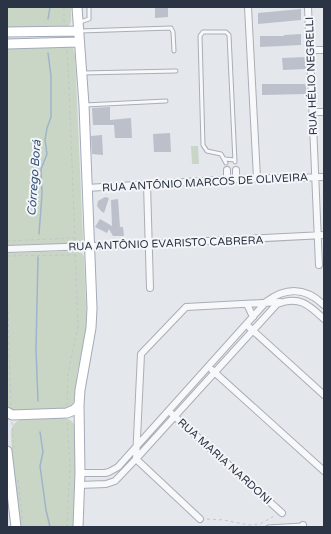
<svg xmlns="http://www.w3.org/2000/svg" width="331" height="534" font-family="'Varela Round',sans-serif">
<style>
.green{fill:#c9d6c5}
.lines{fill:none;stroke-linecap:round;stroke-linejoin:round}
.stream{stroke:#9fb4cc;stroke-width:1.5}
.building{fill:#bbc0ca}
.service-casing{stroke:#a9aeb7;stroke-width:5}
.minor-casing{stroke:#a9aeb7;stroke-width:8}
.primary-casing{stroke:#a3abb8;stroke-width:11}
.path{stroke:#c2c5cb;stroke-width:1;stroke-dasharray:3 3;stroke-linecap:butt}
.service{stroke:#f7f8fa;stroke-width:3}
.minor{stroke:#f7f8fa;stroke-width:6}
.primary{stroke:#fff;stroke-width:9}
.labels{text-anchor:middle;stroke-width:4;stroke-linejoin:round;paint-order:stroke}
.street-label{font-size:11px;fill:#2b3445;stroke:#f4f6f9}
.water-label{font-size:12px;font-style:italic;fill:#34527a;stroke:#f4f6f9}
</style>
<rect width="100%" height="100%" fill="#e4e7ec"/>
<!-- green -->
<path class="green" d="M7,7H71V21L69,27L7,31Z
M70,47L73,48L75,55L83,240L80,242L75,244L7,245V48Z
M191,146H198L199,164H192Z
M75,251L82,253L84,257L87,328L77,373L75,399L73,403L67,409L12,410L7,405V253Z
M63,418C70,419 73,421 75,427V527H21L12,458L11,431C12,425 15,422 20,420Z"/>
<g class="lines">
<!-- stream -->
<path class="stream" d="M48,19L50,7
M39,234L42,194L41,169L47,154L45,140L47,128L51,117V76L48,53
M38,401L36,349L38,257
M40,432L43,452L40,466L46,510L50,527"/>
</g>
<!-- building -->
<path class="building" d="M155,7H168V17L155,18Z
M301,9V20L258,24V13Z
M301,34V45L260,47V36H284V35Z
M306,57V69L283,70L282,58Z
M262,84H306V94L262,95Z
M110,107V120L131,118L132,138H115L114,125H93L92,108Z
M170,133L171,152H154L153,134Z
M102,135L103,155L92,154L91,136Z
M105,197L109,198L104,213L101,211L97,206L98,201Z
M118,199L120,227H123L124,236H113L109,229L107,233L95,227L100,219L112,226L111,200Z"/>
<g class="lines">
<!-- service casing -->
<g class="service-casing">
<path id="service" d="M80,22L89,19V7
M80,31L171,28L173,32L174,51
M82,73L176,71
M85,105L166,101
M225,159L235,160
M226,163L221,154L207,151L203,145L200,36L203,32H226L229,35L235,162
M268,527L303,525"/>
</g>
<!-- minor casing -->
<g class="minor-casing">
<path id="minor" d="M248,7L257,178
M308,7L319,265
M310,50H324
M313,112H324
M227,170V180
M236,170V179
M147,184L150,288
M86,188L236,179L324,177
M7,249L150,244L324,235
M247,304L253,317
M249,327L324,395
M212,370L324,471
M172,414L282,513
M80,473H105L109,472L118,467L266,302C286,287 305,287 324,305
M79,485L106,484L115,481L136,459L175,416L277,304C299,295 309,305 324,319
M200,519L136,459L141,354L186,307L280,302
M303,527V525"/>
</g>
<!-- primary casing -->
<g class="primary-casing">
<path id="primary" d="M77,7L84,105L92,308L91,328L80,390L79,405L80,473L78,527
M7,32L78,31
M7,44L78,42
M7,412L12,415L67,413L74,410L79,405
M7,451L16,527"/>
</g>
<!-- path -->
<path class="path" d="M64,7V23
M67,51L69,86L75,241
M7,241L74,238
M7,256L74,255
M7,282L11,405
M67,406L68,374L78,326L75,252
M12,422L14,449
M18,480L23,522
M207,519L224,520L248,525L260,524L276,515
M67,527L70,464L67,420"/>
<!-- service -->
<use href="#service" class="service"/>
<!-- minor -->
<use href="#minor" class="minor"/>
<!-- primary -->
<use href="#primary" class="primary"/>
</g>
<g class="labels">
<!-- street labels -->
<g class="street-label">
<text transform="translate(311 76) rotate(-92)" y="4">RUA HÉLIO NEGRELLI</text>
<text transform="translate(205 182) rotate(-3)" y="4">RUA ANTÔNIO MARCOS DE OLIVEIRA</text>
<text transform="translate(166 243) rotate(-2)" y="4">RUA ANTÔNIO EVARISTO CABRERA</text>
<text transform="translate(225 461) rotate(42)" y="4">RUA MARIA NARDONI</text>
</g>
<!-- water labels -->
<g class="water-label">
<text transform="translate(34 178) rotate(-86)" y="4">Córrego Borá</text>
</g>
</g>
<!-- border -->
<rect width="331" height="534" fill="none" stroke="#2b3445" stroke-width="16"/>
</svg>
